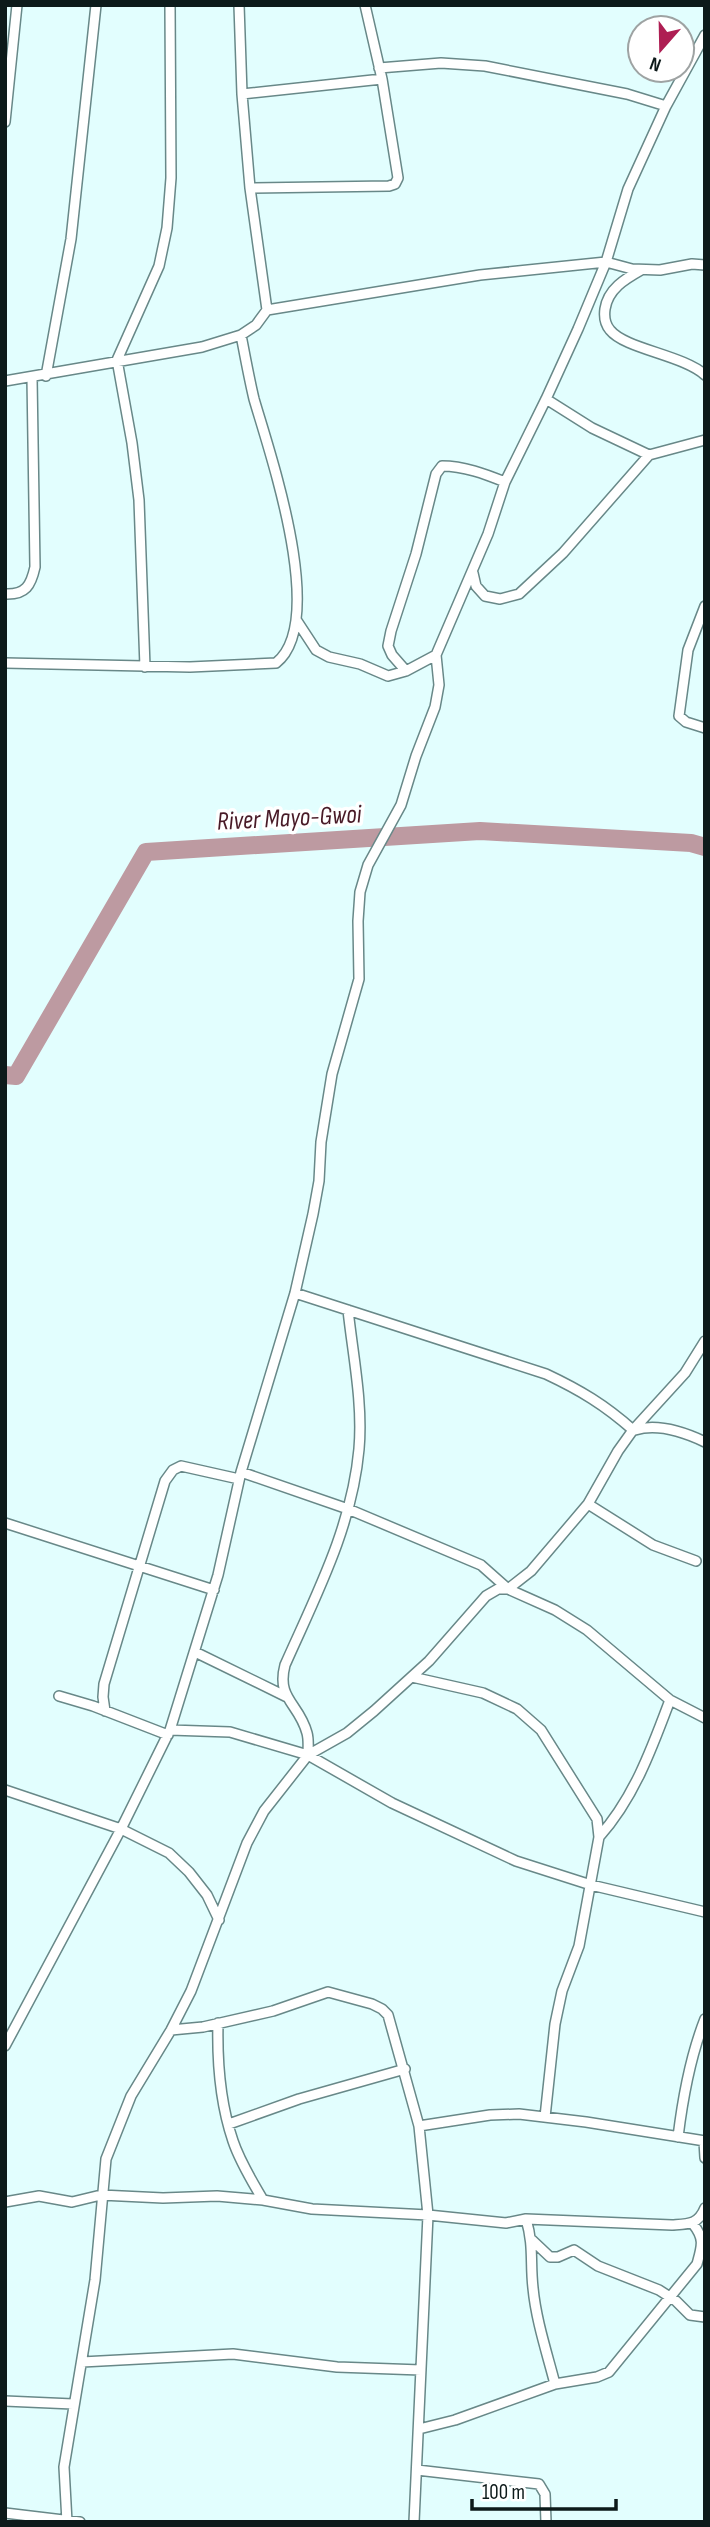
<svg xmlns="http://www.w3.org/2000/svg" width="710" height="2527" font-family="'Sofia Sans Condensed',sans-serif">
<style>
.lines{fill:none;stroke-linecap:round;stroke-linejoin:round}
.river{stroke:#bd9aa1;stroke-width:18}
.minor-casing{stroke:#688888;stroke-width:12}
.minor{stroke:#fff;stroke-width:9}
.labels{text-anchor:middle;stroke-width:7;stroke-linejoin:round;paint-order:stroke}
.water-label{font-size:26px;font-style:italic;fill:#481a27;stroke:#fff}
</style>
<rect width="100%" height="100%" fill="#e2fefe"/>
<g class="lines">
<!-- river -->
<path class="river" d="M5,1075L16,1076L146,852L480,831L691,843L705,847"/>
<!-- minor casing -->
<g class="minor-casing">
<path id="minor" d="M239,5L242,94L250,188L267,310
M379,68L441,63L485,66L627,94L666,106
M242,94L382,79
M5,122L17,5
M250,188L389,186L395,184L398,178L382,79L365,5
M641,270C625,279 608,289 605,309C604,316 605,324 610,330C625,349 683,355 705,375
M46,376L71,239L96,5
M5,381L202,347L241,335L256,325L267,310L480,275L606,262L632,269L660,270L692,264L705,265
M546,399L592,428L649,455
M473,573L476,586L485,596L500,599L519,594L563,553L649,455L705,440
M5,594C26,595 31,585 35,567L32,378
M705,606L688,650L679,716L686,722L705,728
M297,621L316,650L329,657L360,664L388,676L406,671L436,655
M5,663L190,667L276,663C328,622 270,454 254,399C249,378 245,356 241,335
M145,667L139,500L132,443L117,360L159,266L167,228L171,178L170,5
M406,671L392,655L388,646L391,631L416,554L436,474L442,466C464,466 485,474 505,482
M295,1293L546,1374C580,1390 605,1405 633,1430
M635,1430C658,1423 684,1432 705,1442
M241,1472L348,1509L481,1565L508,1589L555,1610L587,1630L670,1700L705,1718
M588,1504L653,1545L696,1561
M5,1523L214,1590
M195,1652L287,1697
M412,1677L483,1693L517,1709L541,1730L597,1819L599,1837L579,1946L562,1991L555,2024L545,2117
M59,1696L93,1706L168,1735
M105,1711L103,1697L104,1684L165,1481L173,1470L181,1466L239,1479
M170,1730L230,1732L308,1755L392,1803L516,1861L591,1885L705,1912
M308,1755C308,1748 309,1740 307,1733C299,1703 276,1699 285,1665C316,1595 352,1527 359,1449C363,1403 353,1356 348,1310
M5,1790L121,1829L169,1853L189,1872L207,1895L219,1920
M599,1837C634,1798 652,1748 670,1700
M218,2023C217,2063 220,2103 233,2141C240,2162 252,2181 263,2200
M171,2030L203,2027L273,2011L328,1992L372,2004L382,2009L388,2015L419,2126L428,2215L414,2522
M5,2046L121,1829L170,1730L218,1575L241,1472L295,1293L313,1214L319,1181L321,1142L332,1074L359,979L358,921L360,892L368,865L401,805L416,756L435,707L439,685L436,655L488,534L505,482L546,399L578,329L606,262L628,189L666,106L705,35
M229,2124L299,2099L405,2069
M419,2126L490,2115L519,2114L586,2122L705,2141
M678,2137C683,2096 690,2057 705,2019
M704,2141L705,2158
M5,2202L39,2196L72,2202L101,2195L163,2198L217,2196L263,2200L312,2209L428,2215L506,2223L526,2219L672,2225C688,2224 698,2225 705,2208
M526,2219C534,2246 530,2262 533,2288C536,2320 547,2353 555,2384
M532,2240L550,2257H558L574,2250L598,2266L659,2290L676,2301L690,2315L705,2317
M82,2362L233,2354L337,2367L421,2370
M5,2401L73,2404
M419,2429L455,2420L555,2384L597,2377L609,2372L697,2264C702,2246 705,2239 693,2224
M417,2470L539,2484L545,2494L546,2522
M5,2513L80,2522
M67,2522L64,2467L95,2280L106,2159L131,2096L171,2030L191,1991L247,1843L264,1811L308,1755L347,1733L374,1711L429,1661L486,1596L498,1589H508L531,1571L588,1504L618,1451L633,1430L685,1373L705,1341"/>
</g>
<!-- minor -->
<use href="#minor" class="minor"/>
</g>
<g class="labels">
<!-- water labels -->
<g class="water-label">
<text transform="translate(289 817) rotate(-3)" y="9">River Mayo-Gwoi</text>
</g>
</g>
<!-- border -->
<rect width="710" height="2527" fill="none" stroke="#0d1a1a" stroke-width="14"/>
<!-- north arrow -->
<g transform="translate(661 49) rotate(200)"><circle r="33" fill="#ffffff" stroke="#9ea3a3" stroke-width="2"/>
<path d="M0-5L12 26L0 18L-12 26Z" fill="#ae1e53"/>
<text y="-10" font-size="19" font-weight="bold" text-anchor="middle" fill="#0d1a1a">N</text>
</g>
<!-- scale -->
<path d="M472 2499v10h144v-10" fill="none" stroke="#0d1a1a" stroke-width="3.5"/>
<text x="482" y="2499" font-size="21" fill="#0d1a1a" stroke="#ffffff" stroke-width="5" paint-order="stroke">100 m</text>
</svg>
